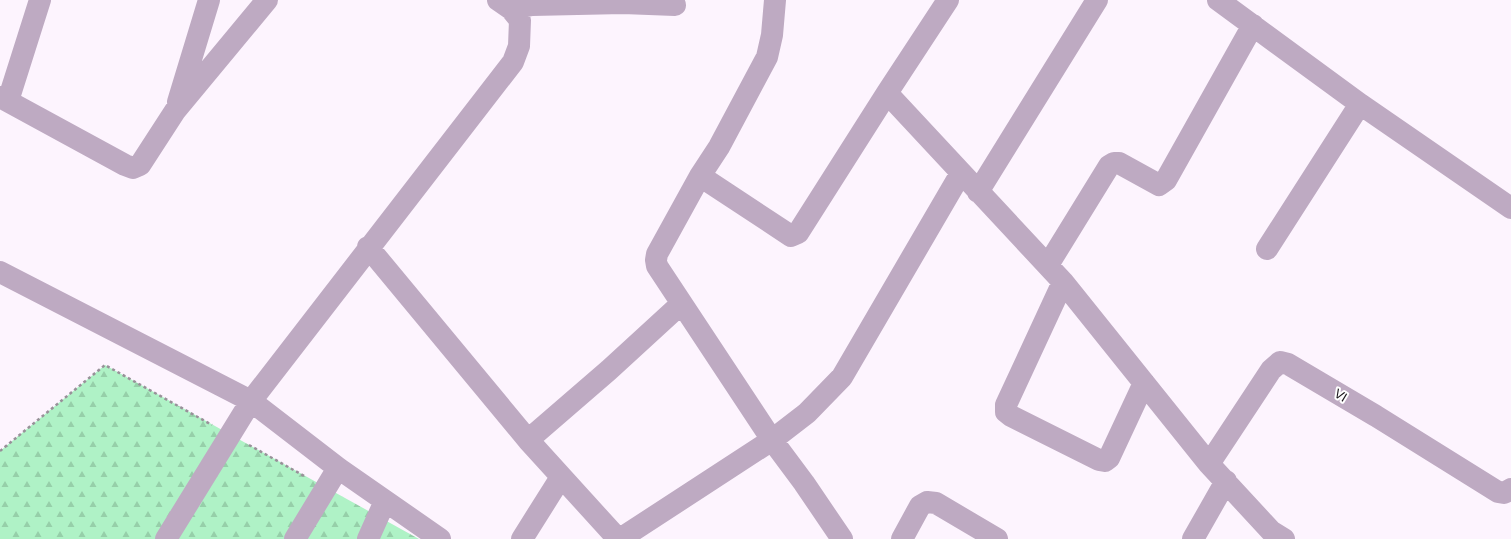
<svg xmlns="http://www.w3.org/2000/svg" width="1511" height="539" font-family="Helvetica,sans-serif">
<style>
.forest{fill:url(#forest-firs)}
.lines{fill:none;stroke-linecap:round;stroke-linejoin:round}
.path{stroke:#989199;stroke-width:2.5;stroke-dasharray:3 3;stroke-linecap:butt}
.minor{stroke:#beaac2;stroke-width:22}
.labels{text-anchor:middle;stroke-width:4;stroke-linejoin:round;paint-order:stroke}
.street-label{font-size:13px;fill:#161317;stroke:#fff}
</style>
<defs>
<pattern id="forest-firs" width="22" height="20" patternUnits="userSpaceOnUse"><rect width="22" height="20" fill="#aff2c6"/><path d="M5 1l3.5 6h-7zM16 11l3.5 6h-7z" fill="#96cfa9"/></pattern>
</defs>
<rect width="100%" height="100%" fill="#fdf4fe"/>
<!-- forest -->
<path class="forest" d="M105,365L419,539H0V451Z"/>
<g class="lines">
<!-- path -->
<path class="path" d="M249,445L306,477
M0,451L105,365L212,425"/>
<!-- minor -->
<path class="minor" d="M775,0L772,35L767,57L719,147L700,176L657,254L656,260L657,266L772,440L804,483L842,539
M1218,0L1360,104L1511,208
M511,9L532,5L623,3L675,5
M887,93L1063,282L1209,464L1271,531L1284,539
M0,97L125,165L133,168L140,165L175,111L267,0
M8,101L40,0
M178,102L209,0
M700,176L791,236L798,233L887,93L948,0
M978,192L1097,0
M368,247L528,440L618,539
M1267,249L1360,104
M1048,265L1109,166L1114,163H1119L1159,185L1166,180L1253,25
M0,272L251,401L338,468L440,539
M1063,282L1006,405V412L1011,416L1099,460L1105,461L1109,458L1144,383
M528,440L609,370L681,304
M1209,464L1271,370L1280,362L1288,364L1376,416L1498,492L1504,493L1511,489
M166,539L251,401L513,62L519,46L520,20L511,9L498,0
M295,539L338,468
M368,539L385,501
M522,539L561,477
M620,539L772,440L807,413L842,377L961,173
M902,539L920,506L927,502L936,503L997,539
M1193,539L1226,481"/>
</g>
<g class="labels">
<!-- street labels -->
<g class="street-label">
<text transform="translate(1341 395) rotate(31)" y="5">VI</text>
</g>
</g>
</svg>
